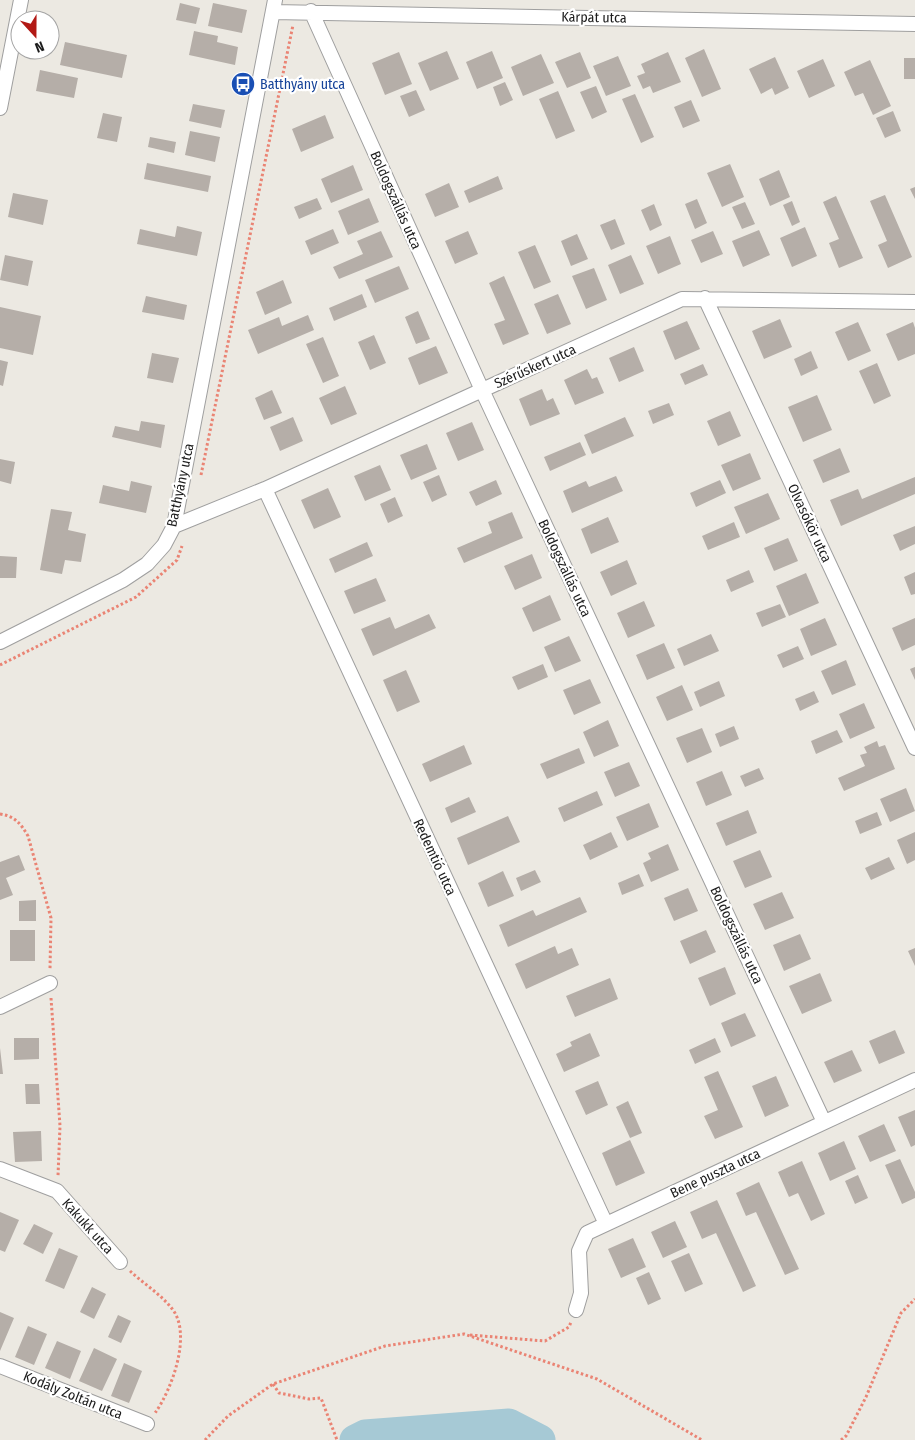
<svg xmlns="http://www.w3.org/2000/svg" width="915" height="1440" font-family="'Fira Sans Condensed',sans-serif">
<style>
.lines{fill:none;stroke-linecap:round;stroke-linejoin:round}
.river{stroke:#a6c9d5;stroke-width:31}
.building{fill:#b5aea8}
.street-casing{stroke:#9f9f9f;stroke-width:16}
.path{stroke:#ea8474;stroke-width:3;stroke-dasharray:2.5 2.5;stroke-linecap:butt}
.street{stroke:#fff;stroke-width:14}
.labels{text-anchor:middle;stroke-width:4.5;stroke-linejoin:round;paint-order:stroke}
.street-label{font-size:14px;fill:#1b1b1b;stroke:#fff}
.transit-label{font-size:14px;fill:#164399;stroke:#fff;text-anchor:start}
</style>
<rect width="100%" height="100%" fill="#ece9e2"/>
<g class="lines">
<!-- river -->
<path class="river" d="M355,1440L365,1435L509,1424L540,1440"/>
</g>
<!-- building -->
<path class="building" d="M180,3L200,8L196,24L176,20Z
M213,3L247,10L242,33L208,26Z
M194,31L218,36L217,42L238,47L235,65L189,55Z
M65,42L127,55L122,78L60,65Z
M704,49L721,89L702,97L685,58Z
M447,51L459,79L430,91L418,63Z
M492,51L503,78L477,89L466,62Z
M399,52L412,84L385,95L372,63Z
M580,52L591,78L567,88L555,62Z
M668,52L681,82L653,93L650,86L643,89L637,76L645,73L641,64Z
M541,54L554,83L523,96L511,67Z
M618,56L631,86L606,96L593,66Z
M775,57L789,88L775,95L772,88L761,94L749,69Z
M904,58H915V79H904Z
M823,59L835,86L809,98L797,71Z
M870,60L891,106L873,115L863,93L855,96L844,72Z
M40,70L78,78L74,98L36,91Z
M505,82L513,100L500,106L493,87Z
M596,86L607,112L592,119L580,92Z
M416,90L425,110L409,117L400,96Z
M558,91L575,131L556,139L539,99Z
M635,94L654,137L641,143L622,99Z
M691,100L700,121L683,128L674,107Z
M193,104L225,110L221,128L189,121Z
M893,111L901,131L885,138L876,118Z
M103,113L122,117L117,142L97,138Z
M325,115L334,138L301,152L292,129Z
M190,131L220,137L215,162L185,155Z
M150,137L176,142L174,153L148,147Z
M147,163L211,176L208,192L144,179Z
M730,164L744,197L722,207L707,173Z
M353,165L363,190L331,203L321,179Z
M779,170L790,197L770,206L759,179Z
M498,176L503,189L469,203L464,191Z
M449,183L459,207L435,217L425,194Z
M915,187V199L910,189Z
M13,193L48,200L43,225L8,217Z
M885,195L912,257L888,268L878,245L887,241L870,201Z
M836,196L863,258L839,268L829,243L839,239L823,202Z
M317,198L322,209L299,219L294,207Z
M369,198L379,222L348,235L338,211Z
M697,199L707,223L695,229L685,204Z
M792,201L800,222L792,226L783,205Z
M745,202L755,224L742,229L732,207Z
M654,204L662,225L650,231L641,210Z
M615,219L625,244L611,250L600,225Z
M177,226L202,232L197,256L137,244L140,229L175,237Z
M805,227L817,256L792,267L780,238Z
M333,229L339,243L311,255L305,241Z
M759,230L770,255L743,267L732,241Z
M381,231L393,257L339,279L333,267L363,254L357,241Z
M468,231L478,254L455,264L445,241Z
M713,231L723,254L701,263L691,240Z
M577,234L588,259L571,266L561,241Z
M670,236L681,264L658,274L646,246Z
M535,245L551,282L534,289L518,252Z
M5,255L33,261L28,286L0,280Z
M631,255L644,284L620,294L608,265Z
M399,266L409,289L375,303L365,280Z
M594,268L607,300L586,309L572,276Z
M504,276L529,334L503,345L494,324L505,320L489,283Z
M283,280L292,303L265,315L256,292Z
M362,294L367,307L334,321L329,308Z
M558,294L571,324L547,334L534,304Z
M146,296L187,305L184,320L142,312Z
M0,307L41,316L33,355L0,348Z
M418,311L430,339L416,344L405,317Z
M308,315L314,330L258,354L248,330L279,317L282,326Z
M780,319L792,347L764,359L752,331Z
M687,321L700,349L675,360L663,331Z
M858,322L871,351L848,361L835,332Z
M913,322L915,328V354L898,361L886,334Z
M374,335L386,363L370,370L358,342Z
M323,337L339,376L323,383L306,344Z
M436,346L448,373L419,385L408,358Z
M634,347L644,371L619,382L609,358Z
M811,351L818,368L801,376L794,359Z
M152,353L179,358L173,383L147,378Z
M0,360L8,362L3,386L0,385Z
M877,363L891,396L874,404L859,371Z
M703,364L708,375L685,385L680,374Z
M587,369L592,379L597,377L604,393L575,405L564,380Z
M345,386L357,414L331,425L319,398Z
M542,389L547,401L553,398L560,414L530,426L519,399Z
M272,390L282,413L264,420L255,398Z
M817,395L832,430L803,442L788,407Z
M669,403L674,415L653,424L648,411Z
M730,411L741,436L718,446L707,421Z
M293,417L303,441L280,451L270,427Z
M625,417L634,436L592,454L584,435Z
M141,421L165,425L161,448L112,437L115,426L139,431Z
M472,422L484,450L458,461L446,433Z
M580,442L586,455L550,471L544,457Z
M427,444L437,469L411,480L400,455Z
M840,448L850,472L823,483L813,460Z
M750,453L761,479L733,491L721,465Z
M0,459L15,462L11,484L0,481Z
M380,465L391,490L365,501L354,476Z
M439,475L447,495L432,502L423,482Z
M616,476L623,491L572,513L563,491L586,481L589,487Z
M915,477V494L841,526L830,500L858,489L862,499Z
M496,480L502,494L476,506L469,492Z
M720,480L726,493L696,507L690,493Z
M131,481L152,486L146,513L99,503L103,485L129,491Z
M328,488L341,517L314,529L301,500Z
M768,493L780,519L746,534L734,507Z
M395,497L403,516L388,523L380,504Z
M51,509L72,512L68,530L86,534L81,562L65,560L62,574L40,570Z
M512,512L523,538L464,563L457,548L492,533L488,522Z
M608,517L619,542L591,554L581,529Z
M734,522L740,537L708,550L702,536Z
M915,526V544L900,551L893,535Z
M788,538L798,561L774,571L764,548Z
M367,542L373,556L335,573L329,559Z
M532,554L542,578L515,590L504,566Z
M0,556L17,557L16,578H0Z
M627,560L637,584L611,596L600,572Z
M749,570L754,582L731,592L726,580Z
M915,572V594L911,595L904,577Z
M806,573L819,603L789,616L776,586Z
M376,578L386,601L354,614L344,591Z
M550,595L561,620L533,632L522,608Z
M644,601L655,626L628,638L617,613Z
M780,604L786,617L762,627L756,613Z
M429,614L436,628L373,656L361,629L390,617L395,629Z
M825,618L837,645L811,656L800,629Z
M915,618V645L902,651L892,628Z
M711,634L719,651L684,666L677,649Z
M569,636L581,661L555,672L544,647Z
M664,643L675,668L647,680L636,655Z
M798,646L804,659L783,668L777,655Z
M846,660L856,685L832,695L821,671Z
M543,664L548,677L518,690L512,677Z
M915,667V680L910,669Z
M406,670L420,702L397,712L383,680Z
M590,679L601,703L574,715L563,690Z
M719,681L725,696L700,707L694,692Z
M682,685L693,710L667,721L656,697Z
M814,691L819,702L800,711L795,699Z
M864,703L875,728L850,739L839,714Z
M608,720L619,746L594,757L583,732Z
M734,726L739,739L720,747L715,734Z
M702,728L712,752L687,763L676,738Z
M837,730L843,742L816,754L811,741Z
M877,741L879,747L885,745L895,769L844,791L838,778L865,766L860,755L867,753L864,747Z
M464,745L472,764L430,782L422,764Z
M579,748L585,763L547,779L540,764Z
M629,762L640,786L615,797L604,772Z
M759,768L764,779L745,787L740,776Z
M722,771L732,795L706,806L696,782Z
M906,788L915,811L890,822L880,799Z
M597,791L603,805L564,822L558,808Z
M469,797L476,812L451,823L445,808Z
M649,803L659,827L627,841L616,817Z
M748,810L757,833L726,846L716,823Z
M877,812L882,825L860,834L855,821Z
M508,816L520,842L468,865L457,838Z
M611,832L618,847L590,860L583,845Z
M915,832V860L907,864L897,840Z
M668,844L679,870L651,882L643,863L651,859L648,853Z
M760,850L772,877L745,888L733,861Z
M19,855L25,870L6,878L13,895L0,900V862Z
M889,857L895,869L871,880L865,868Z
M535,870L541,882L521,891L516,878Z
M503,871L514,896L488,907L478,883Z
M639,874L644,886L622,895L618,883Z
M688,888L698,911L674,921L664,898Z
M782,892L794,918L765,930L753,904Z
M580,897L587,912L508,947L499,925L533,910L536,916Z
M36,900V921H19V901Z
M10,930H35V961H10Z
M706,930L716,952L690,964L680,941Z
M800,934L811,959L784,971L773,945Z
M555,946L558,954L572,948L579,965L526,989L515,964Z
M915,948V966L908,951Z
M725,967L736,994L710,1006L698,978Z
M820,973L832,1001L802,1014L789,986Z
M610,978L618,999L575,1017L566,996Z
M745,1013L756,1036L731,1047L721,1023Z
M895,1030L905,1053L879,1064L869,1041Z
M590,1033L600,1056L564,1072L556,1054L572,1046L570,1042Z
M14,1038H39V1059L14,1060Z
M715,1038L721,1052L695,1064L689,1050Z
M0,1048L3,1074H0Z
M852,1050L862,1071L834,1083L824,1062Z
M718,1071L743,1127L715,1139L704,1116L718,1110L704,1077Z
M776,1076L789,1106L765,1117L752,1086Z
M598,1081L608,1105L586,1115L575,1091Z
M25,1084H39L40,1104H26Z
M628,1101L642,1133L630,1138L616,1107Z
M915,1110V1145L911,1147L898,1117Z
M884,1124L896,1151L870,1162L858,1136Z
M41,1131L42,1161L15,1162L13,1132Z
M630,1140L645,1173L616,1186L602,1153Z
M844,1141L856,1169L830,1181L818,1153Z
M900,1159L915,1192V1198L902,1204L885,1165Z
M802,1161L825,1214L811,1221L798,1193L789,1197L778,1172Z
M858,1175L868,1198L855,1204L845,1181Z
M759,1182L799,1269L785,1275L756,1212L746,1216L736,1193Z
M717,1200L756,1286L743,1292L716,1233L702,1239L690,1212Z
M0,1212L19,1220L5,1252L0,1250Z
M675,1221L687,1247L663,1258L651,1232Z
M34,1224L53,1233L43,1254L23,1244Z
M633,1238L646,1267L621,1278L608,1249Z
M59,1248L78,1256L64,1289L45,1281Z
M689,1253L703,1284L685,1292L671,1261Z
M649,1272L661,1299L648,1305L636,1278Z
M92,1287L106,1294L94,1319L80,1312Z
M0,1312L14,1318L0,1351Z
M118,1315L131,1321L121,1343L108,1337Z
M28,1326L47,1334L34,1365L15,1357Z
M57,1341L81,1351L70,1379L45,1368Z
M94,1348L117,1359L102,1391L79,1381Z
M124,1363L142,1371L129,1403L111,1396Z"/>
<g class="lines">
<!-- street casing -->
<g class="street-casing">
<path id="street" d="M311,11L482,390L824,1122
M273,12L915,24
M0,108L21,0
M705,298L915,748
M265,489L606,1224
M174,526L265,489L682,299L915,302
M0,642L123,580L147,564L164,545L174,526L275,0
M0,1007L50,983
M0,1169L57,1191L120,1262
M576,1310L581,1293L579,1251L587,1233L915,1080
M0,1366L147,1424"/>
</g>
<!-- path -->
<path class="path" d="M201,475L293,25
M0,665L136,597L177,560L182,546
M0,814C15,816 21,824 28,836L51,918L50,969
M51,998L60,1126L58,1176
M130,1271C144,1284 162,1295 173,1310C192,1336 171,1391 155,1413
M470,1335L545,1341L569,1327L571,1322
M273,1384L279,1393L309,1399L321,1398L337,1440
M205,1440L228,1416L273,1384L385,1346L464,1334L597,1379L702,1440
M841,1440L846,1436L866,1397L901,1313L915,1299"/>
<!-- street -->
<use href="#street" class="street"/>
</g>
<!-- icons -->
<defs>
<g id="bus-disc" transform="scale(1.25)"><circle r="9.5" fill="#1a4fb4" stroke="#fff"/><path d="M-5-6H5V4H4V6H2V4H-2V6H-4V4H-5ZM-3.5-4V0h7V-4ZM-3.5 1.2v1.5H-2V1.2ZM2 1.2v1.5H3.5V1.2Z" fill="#fff"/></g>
</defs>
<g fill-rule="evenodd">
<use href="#bus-disc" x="243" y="84"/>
</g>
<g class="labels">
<!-- street labels -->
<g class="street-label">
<text transform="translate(594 17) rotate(1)" y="5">Kárpát utca</text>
<text transform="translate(396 200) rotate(66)" y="5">Boldogszállás utca</text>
<text transform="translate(535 366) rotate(-24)" y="5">Szérűskert utca</text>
<text transform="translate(180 485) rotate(-78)" y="5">Batthyány utca</text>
<text transform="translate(810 523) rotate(65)" y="5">Olvasókör utca</text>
<text transform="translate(565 568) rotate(65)" y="5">Boldogszállás utca</text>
<text transform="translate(435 857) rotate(65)" y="5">Redemtió utca</text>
<text transform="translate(737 935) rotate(65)" y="5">Boldogszállás utca</text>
<text transform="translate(715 1173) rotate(-25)" y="5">Bene puszta utca</text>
<text transform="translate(88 1226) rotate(48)" y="5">Kakukk utca</text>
<text transform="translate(73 1395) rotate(22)" y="5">Kodály Zoltán utca</text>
</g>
<!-- transit labels -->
<g class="transit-label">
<text x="260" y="89">Batthyány utca</text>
</g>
</g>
<!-- north arrow -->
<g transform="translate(35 35) rotate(159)"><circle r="24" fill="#ffffff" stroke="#a4a4a4"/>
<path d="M0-4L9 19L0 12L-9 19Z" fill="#b21915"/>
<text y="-8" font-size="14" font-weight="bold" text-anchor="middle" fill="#1b1b1b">N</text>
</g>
</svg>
